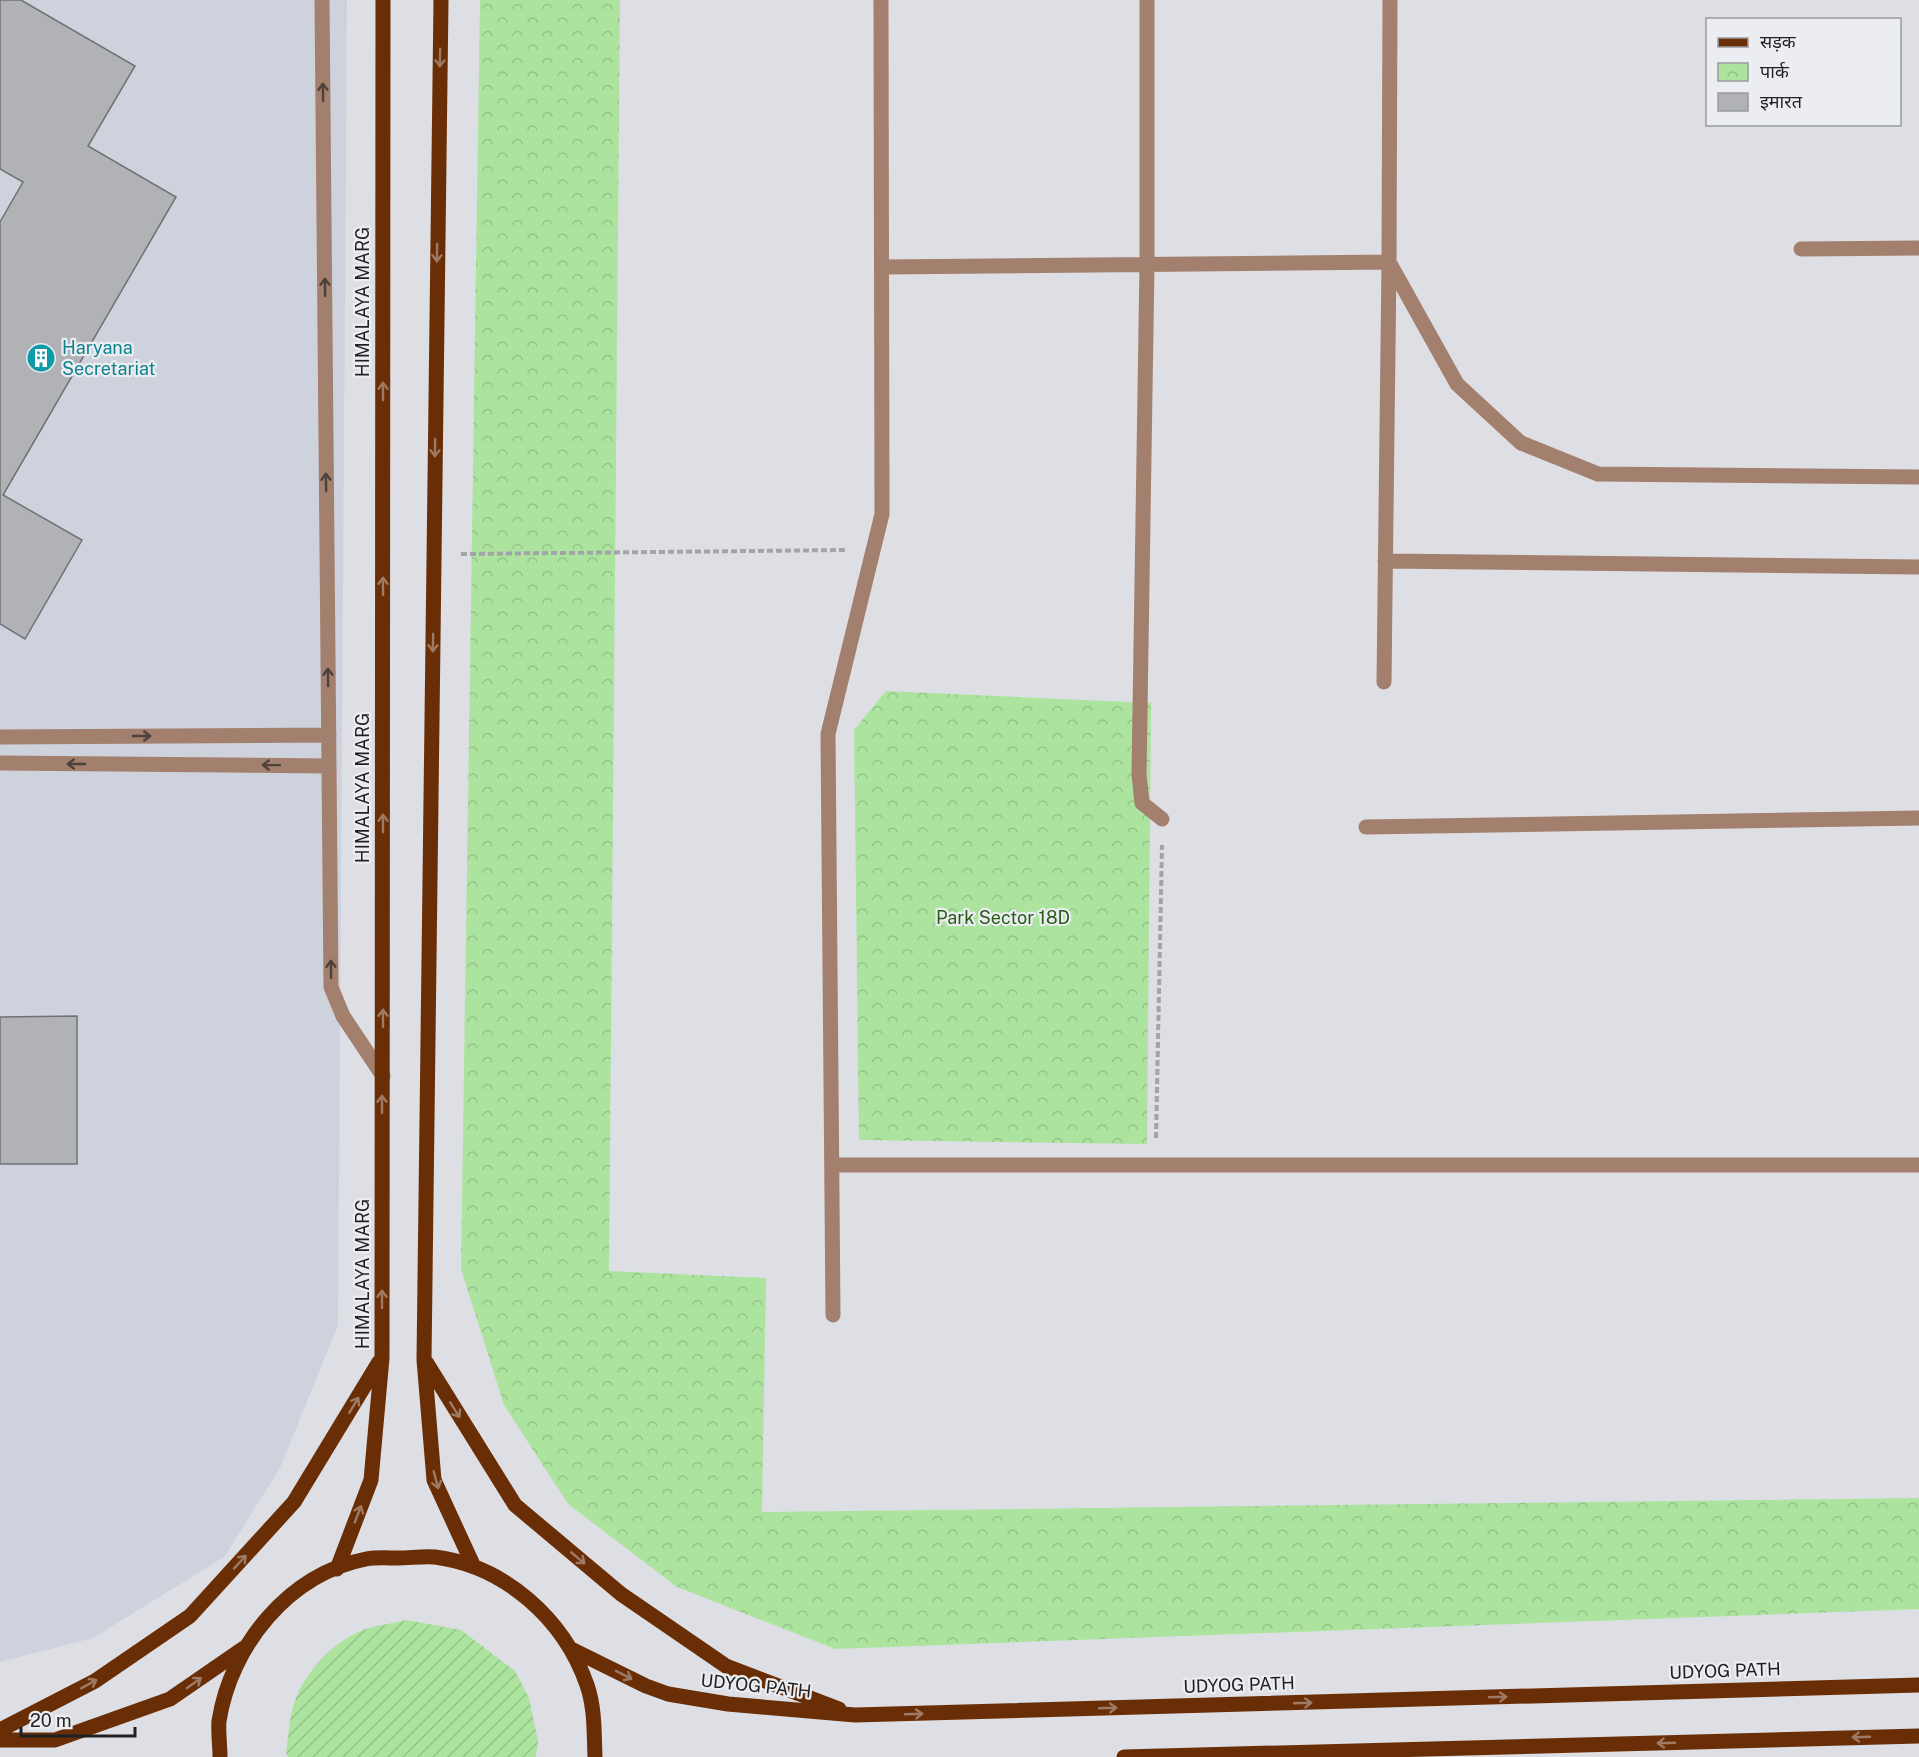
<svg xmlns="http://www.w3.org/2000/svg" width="1919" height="1757" font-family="'Public Sans','Noto Sans Devanagari',sans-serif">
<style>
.built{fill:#ced2dd}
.park{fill:url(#park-crowns)}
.garden{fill:url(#garden-furrows)}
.building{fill:#b0b2b6;stroke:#6f7174;stroke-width:1.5}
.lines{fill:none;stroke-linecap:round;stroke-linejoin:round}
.path{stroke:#a3a4a8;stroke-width:4;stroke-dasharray:6 3;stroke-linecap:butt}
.minor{stroke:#a37f6d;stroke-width:15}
.major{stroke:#6a2e06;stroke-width:15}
.oneway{stroke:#9e7a64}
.oneway2{stroke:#4d413c}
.labels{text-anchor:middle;stroke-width:4.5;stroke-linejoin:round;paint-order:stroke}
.street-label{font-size:18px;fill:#1f2022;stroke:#ebedf1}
.culture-label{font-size:18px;fill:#0d838f;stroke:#ebedf1;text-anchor:start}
.park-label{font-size:18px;fill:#255c16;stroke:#ebedf1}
</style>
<defs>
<pattern id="park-crowns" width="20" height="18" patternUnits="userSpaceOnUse" patternTransform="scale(1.5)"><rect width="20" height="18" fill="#ace49f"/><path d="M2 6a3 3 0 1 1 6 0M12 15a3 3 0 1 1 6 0" fill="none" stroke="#94c389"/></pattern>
<pattern id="garden-furrows" width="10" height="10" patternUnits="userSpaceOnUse" patternTransform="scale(1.5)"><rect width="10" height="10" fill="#ace49f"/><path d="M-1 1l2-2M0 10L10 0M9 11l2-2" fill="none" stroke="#94c389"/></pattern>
</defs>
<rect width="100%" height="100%" fill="#dedfe4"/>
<!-- built -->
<path class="built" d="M0,0H347L338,1325L280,1468L224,1557L93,1638L0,1662Z"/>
<!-- park -->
<path class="park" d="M480,0H620L609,1271L766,1278L762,1512L1919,1498V1609L835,1649L677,1587L568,1504L504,1405L461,1269Z
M886,691L1151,703L1147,1144L859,1140L854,730Z"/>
<!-- garden -->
<path class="garden" d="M407,1620L461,1630L515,1671L529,1698L538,1741L536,1757H288L286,1752C289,1735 289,1716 295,1701C305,1671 336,1639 366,1629C379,1625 394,1623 407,1620Z"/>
<!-- building -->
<path class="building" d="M0,0H21L135,66L88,146L176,197L3,495L82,540L25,639L0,624V222L23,182L0,169Z
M77,1016V1164H0V1017Z"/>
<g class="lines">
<!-- path -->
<path class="path" d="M461,554L846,550
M1156,1138L1162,845"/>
<!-- minor -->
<path class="minor" d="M322,0L331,987L343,1016L383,1076
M1147,0V264L1139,775L1142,803L1162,819
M1390,0L1389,262L1457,384L1521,443L1598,474L1919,477
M1801,249L1919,248
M882,267L1389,262L1384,682
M1385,561L1919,567
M0,737L329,735
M0,763L329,766
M1366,827L1919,818
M832,1165H1919
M833,1315L828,734L882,514L881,0"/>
<!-- major -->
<path class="major" d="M441,0L424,1360L434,1480L474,1567
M426,1362L515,1505L621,1594L726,1666L839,1709
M337,1569L371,1480L382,1358L383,0
M571,1649L646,1686L668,1694L728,1704L855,1715L1919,1685
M0,1730L95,1681L190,1616L294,1502L379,1362
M0,1740H55L170,1699L244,1648
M220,1757C220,1745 218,1732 219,1721C231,1645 289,1574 366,1559C377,1557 388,1558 398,1558C410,1558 423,1556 435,1557C505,1566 564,1619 587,1685C595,1708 594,1733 595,1757
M1124,1757L1919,1736"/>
</g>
<!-- one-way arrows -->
<defs><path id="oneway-shaft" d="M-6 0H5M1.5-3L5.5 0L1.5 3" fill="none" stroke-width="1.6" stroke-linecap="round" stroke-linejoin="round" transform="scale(1.5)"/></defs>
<g class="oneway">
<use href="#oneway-shaft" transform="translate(440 58) rotate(91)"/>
<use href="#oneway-shaft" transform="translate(437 253) rotate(91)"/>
<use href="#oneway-shaft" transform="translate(383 391) rotate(-90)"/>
<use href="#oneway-shaft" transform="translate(435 448) rotate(91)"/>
<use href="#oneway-shaft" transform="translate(383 586) rotate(-90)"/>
<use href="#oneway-shaft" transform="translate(433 643) rotate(91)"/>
<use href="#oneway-shaft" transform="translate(383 823) rotate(-90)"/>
<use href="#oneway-shaft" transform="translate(383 1018) rotate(-90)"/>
<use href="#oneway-shaft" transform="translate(382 1104) rotate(-90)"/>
<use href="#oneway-shaft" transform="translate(382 1299) rotate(-90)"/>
<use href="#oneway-shaft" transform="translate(354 1405) rotate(-59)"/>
<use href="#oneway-shaft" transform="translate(455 1410) rotate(58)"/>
<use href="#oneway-shaft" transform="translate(436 1480) rotate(75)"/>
<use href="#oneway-shaft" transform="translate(358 1514) rotate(-69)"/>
<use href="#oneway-shaft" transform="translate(578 1558) rotate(40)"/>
<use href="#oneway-shaft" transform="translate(240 1562) rotate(-47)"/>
<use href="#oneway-shaft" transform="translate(624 1675) rotate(27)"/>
<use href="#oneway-shaft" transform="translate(194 1683) rotate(-35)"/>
<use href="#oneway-shaft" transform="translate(89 1684) rotate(-29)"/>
<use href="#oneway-shaft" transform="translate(1498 1697) rotate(-2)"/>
<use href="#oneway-shaft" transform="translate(1303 1703) rotate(-2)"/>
<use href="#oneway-shaft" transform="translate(1108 1708) rotate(-2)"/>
<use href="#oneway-shaft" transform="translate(914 1714) rotate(-2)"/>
<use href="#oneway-shaft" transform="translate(1861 1737) rotate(178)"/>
<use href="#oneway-shaft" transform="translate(1666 1743) rotate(178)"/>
</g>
<g class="oneway2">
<use href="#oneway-shaft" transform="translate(323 92) rotate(-91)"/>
<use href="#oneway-shaft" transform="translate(325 287) rotate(-91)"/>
<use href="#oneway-shaft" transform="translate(326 482) rotate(-91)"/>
<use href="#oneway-shaft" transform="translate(328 677) rotate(-91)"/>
<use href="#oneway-shaft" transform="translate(142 736)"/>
<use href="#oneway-shaft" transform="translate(76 764) rotate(-180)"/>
<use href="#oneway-shaft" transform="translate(271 765) rotate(-179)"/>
<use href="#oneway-shaft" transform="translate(331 969) rotate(-91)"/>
</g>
<!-- icons -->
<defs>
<g id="building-disc" transform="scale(1.5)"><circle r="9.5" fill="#0f9aa8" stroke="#ebedf1"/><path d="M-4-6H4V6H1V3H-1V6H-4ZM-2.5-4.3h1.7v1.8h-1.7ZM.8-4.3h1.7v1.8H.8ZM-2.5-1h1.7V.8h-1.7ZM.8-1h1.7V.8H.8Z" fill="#fff"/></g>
</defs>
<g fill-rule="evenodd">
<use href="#building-disc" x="41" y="358"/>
</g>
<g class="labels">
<!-- street labels -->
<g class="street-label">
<text transform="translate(363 302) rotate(-90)" y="6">HIMALAYA MARG</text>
<text transform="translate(363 788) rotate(-90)" y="6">HIMALAYA MARG</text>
<text transform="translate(363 1274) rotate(-90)" y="6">HIMALAYA MARG</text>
<text transform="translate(1725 1671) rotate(-2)" y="6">UDYOG PATH</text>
<text transform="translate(1239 1685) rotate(-2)" y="6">UDYOG PATH</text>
<text transform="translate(756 1686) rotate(6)" y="6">UDYOG PATH</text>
</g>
<!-- culture labels -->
<g class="culture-label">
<text x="62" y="354">Haryana<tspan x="62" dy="21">Secretariat</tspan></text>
</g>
<!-- park labels -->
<g class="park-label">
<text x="1003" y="924">Park Sector 18D</text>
</g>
</g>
<!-- legend -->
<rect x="1706" y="18" width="195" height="108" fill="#ebedf1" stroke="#999b9e" stroke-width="1.5"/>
<rect x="1718" y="38" width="30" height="9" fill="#6a2e06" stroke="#999b9e" stroke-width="1.5"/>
<text x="1760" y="48" font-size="18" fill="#1f2022">सड़क</text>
<rect x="1718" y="63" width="30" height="18" fill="url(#park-crowns)" stroke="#999b9e" stroke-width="1.5"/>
<text x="1760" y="78" font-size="18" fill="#1f2022">पार्क</text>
<rect x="1718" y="93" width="30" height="18" fill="#b0b2b6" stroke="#999b9e" stroke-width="1.5"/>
<text x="1760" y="108" font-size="18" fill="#1f2022">इमारत</text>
<!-- scale -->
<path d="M21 1727v9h114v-9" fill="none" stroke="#1f2022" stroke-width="3"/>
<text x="30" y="1727" font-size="18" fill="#1f2022" stroke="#ebedf1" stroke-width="4.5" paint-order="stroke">20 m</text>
</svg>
